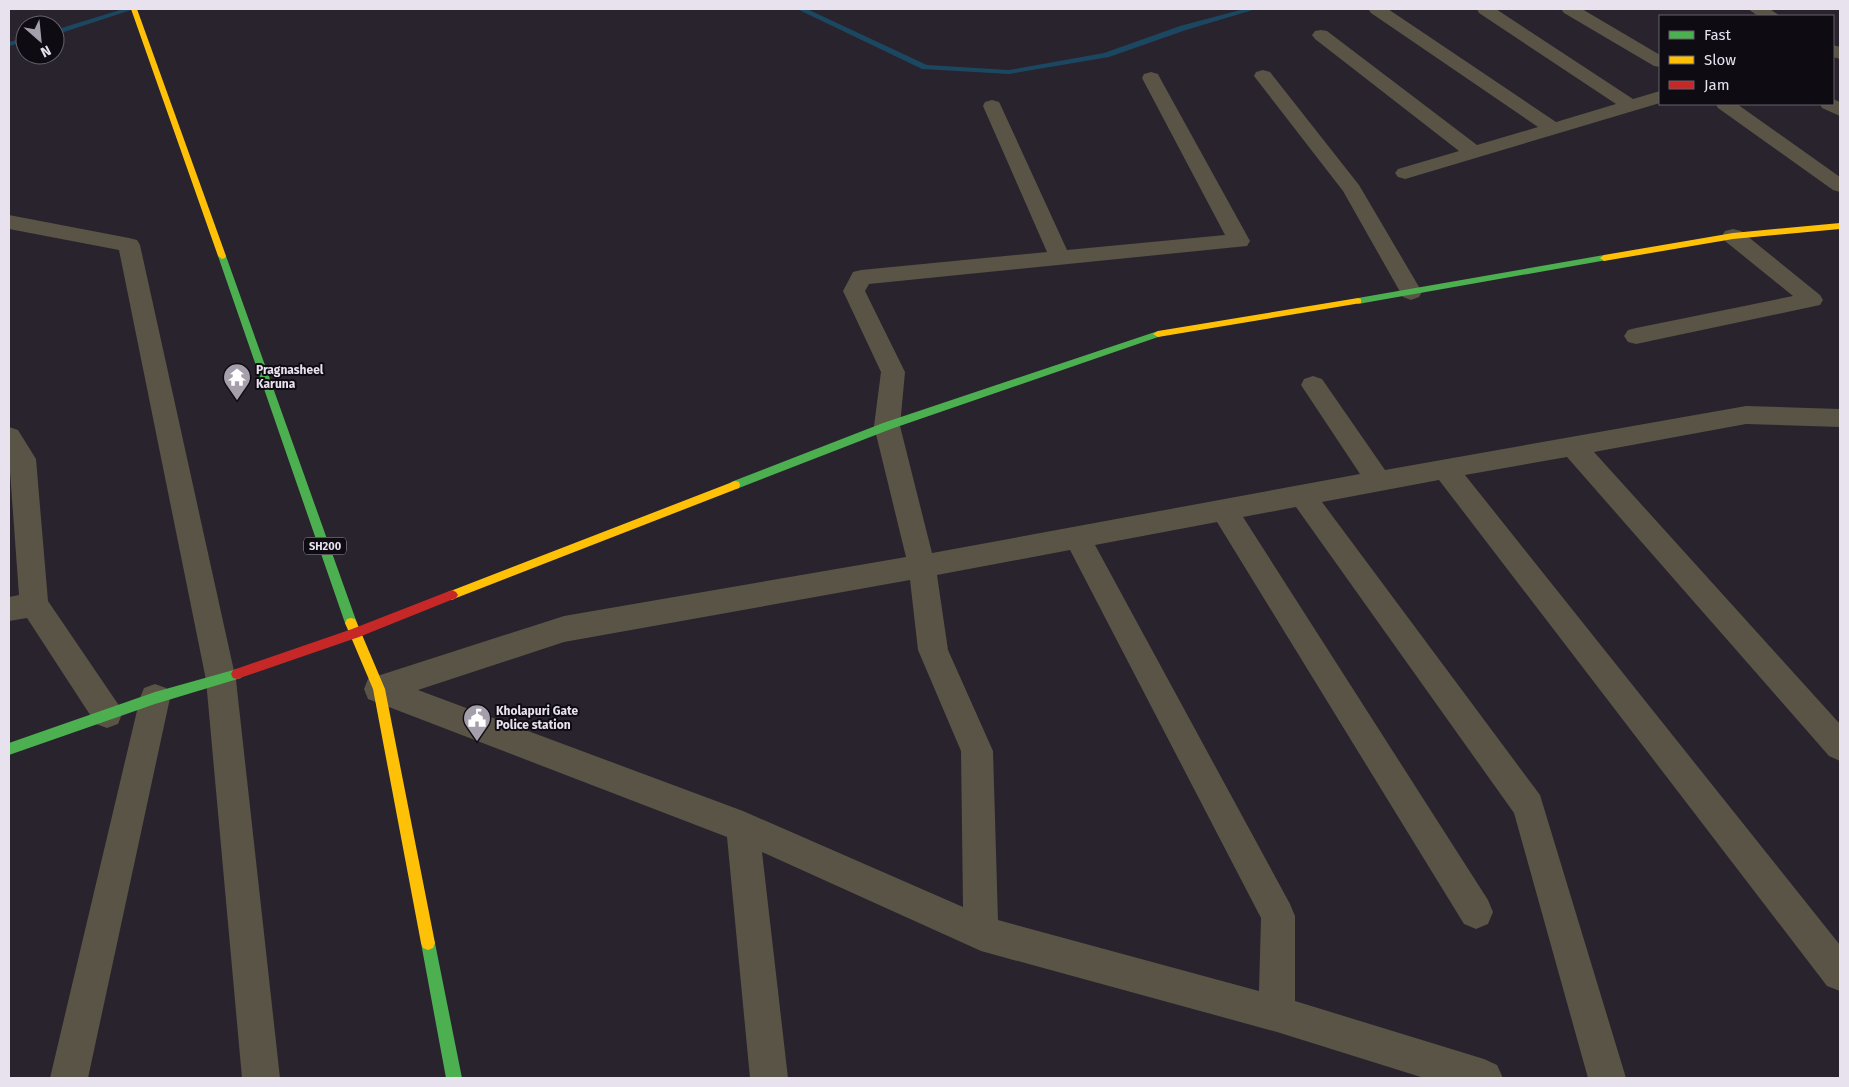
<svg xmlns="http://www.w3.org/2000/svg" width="1849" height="1087" font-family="'Fira Sans',sans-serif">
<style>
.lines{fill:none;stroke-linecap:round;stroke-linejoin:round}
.stream{fill:#1c4761;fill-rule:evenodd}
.street{fill:#595445;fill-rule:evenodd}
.fast{fill:#4caf50;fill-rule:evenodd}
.slow{fill:#ffc107;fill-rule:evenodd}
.jam{fill:#c62828;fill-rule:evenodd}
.labels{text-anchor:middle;stroke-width:4;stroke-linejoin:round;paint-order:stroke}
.shield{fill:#0f0b13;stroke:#a7a2ad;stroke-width:1}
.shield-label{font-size:11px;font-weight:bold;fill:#e8e2ef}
.poi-label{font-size:12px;font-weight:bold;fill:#e8e2ef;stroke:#0f0b13;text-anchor:start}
</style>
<rect width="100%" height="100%" fill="#28232d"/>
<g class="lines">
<!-- stream -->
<path class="stream" d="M123,9H134L55,35V30Z
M797,9H807L927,65L1009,70L1104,53L1180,26L1244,9H1256L1186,30L1109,57L1009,74L922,69Z
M25,38V42L9,46V42Z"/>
<!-- street -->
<path class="street" d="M1368,9H1388L1556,122L1616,104L1479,13L1477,9H1496L1633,99L1660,91V103L1412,177L1405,179L1398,177L1395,173L1398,169L1459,151L1315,39L1312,35L1315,31L1321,30L1327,31L1477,145L1538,127L1371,13Z
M1561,9H1582L1660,55V67L1654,66L1564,13Z
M1748,9H1770L1780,16H1758Z
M1833,45L1840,47V59L1833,57Z
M1263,70L1270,72L1359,185L1422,292L1419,297L1411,300L1403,297L1343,191L1254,76L1256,72Z
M1151,72L1158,74L1160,78L1250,241L1247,246L869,284L865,291L905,372L900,426L932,553L1360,474L1301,385L1304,379L1313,376L1322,379L1385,470L1746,406L1840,409V427L1746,424L1594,452L1840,724V761L1829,756L1567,457L1465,475L1840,945V991L1827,986L1439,480L1322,502L1540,795L1626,1078H1588L1514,813L1296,507L1243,517L1488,900L1493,912L1488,924L1476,929L1464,924L1217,522L1095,545L1290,904L1295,916V1001L1484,1059L1497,1065L1503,1078H1424L1277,1032L981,951L762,852L788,1078H750L727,837L368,699L364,689L368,679L564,616L906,557L874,426L881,372L843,291L853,272L861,270L1047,252L983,106L985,102L992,100L999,102L1001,106L1067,250L1225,235L1142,78L1144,74ZM1070,550L1261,918L1259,991L998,920L993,751L948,650L937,575ZM910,580L918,650L961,751L963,907L743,811L418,690L564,642Z
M1833,99L1840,102V116L1822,108L1820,104H1833Z
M1716,104H1737L1840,177V192L1833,190L1718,108Z
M9,215L129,238L137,240L140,245L236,680L280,1078H242L206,680L119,250L9,229Z
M1733,229L1741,231L1820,295L1823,300L1820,305L1636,344L1628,342L1624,336L1628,330L1636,328L1793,296L1725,241L1722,236L1725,231Z
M9,427L18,430L36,459L48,601L118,704L122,714L118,724L107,728L96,724L27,618L9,621V597L19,595L9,458Z
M155,684L166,688L170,698L88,1078H50L140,698L144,688Z"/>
<!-- fast -->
<path class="fast" d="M222,253L226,256L357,623L355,627L351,628L347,627L345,623L218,256Z
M1604,255L1608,258L1607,260L1358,304L1353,301L1358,298Z
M1158,331L1161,332V336L891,429L739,488L735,489L730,485L731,482L883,423Z
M237,669L241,670L243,674L241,678L155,704L9,755V743L155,692Z
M428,936L433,938L435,943L462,1078H446L421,943L423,938Z"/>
<!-- slow -->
<path class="slow" d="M131,9H137L226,256L225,258L222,259L218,256Z
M1840,223V229L1733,239L1604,261L1600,258L1604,255L1733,233Z
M1358,298L1361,299V303L1158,337L1153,334L1158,331Z
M735,481L739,482L740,485L739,488L456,598L452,600L448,598L446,595L448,592Z
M351,618L355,619L357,623L385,689L435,943L433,948L428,950L423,948L421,943L373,689L345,623L347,619Z"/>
<!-- jam -->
<path class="jam" d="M452,590L456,592L458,595L456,598L359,637L237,679L233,678L231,674L233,670L352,629Z"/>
</g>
<!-- icons -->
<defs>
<g id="temple-pin" transform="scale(1.4375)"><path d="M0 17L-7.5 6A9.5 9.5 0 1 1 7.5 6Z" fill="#a59fab" stroke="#0f0b13"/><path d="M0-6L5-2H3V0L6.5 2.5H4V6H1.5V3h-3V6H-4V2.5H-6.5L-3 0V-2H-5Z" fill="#fff"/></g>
<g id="civic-pin" transform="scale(1.4375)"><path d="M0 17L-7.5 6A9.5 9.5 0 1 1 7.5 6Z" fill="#a59fab" stroke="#0f0b13"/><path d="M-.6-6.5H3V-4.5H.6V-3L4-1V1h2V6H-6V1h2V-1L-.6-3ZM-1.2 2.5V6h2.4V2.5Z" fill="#fff"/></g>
</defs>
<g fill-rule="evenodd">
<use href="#temple-pin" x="237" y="377"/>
<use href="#civic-pin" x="477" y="718"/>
</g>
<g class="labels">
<!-- shield labels -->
<rect class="shield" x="304" y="537.5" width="42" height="17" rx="4"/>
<g class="shield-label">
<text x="325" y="550">SH200</text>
</g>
<!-- poi labels -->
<g class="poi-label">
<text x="256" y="374">Pragnasheel<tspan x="256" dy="14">Karuna</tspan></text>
<text x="496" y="715">Kholapuri Gate<tspan x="496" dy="14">Police station</tspan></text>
</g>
</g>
<!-- border -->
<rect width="1849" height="1087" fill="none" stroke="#e8e2ef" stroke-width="20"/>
<!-- legend -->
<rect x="1659" y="15" width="175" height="90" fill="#0f0b13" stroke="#66616b"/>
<rect x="1669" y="31" width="25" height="8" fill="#4caf50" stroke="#66616b"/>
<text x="1704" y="40" font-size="15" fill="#e8e2ef">Fast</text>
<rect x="1669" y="56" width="25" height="8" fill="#ffc107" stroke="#66616b"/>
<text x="1704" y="65" font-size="15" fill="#e8e2ef">Slow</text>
<rect x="1669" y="81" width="25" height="8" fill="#c62828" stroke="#66616b"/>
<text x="1704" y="90" font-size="15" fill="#e8e2ef">Jam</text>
<!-- north arrow -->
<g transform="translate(40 40) rotate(153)"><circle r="24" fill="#0f0b13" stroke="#66616b"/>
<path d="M0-4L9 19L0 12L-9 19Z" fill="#a59fab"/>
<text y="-8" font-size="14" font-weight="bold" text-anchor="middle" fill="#e8e2ef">N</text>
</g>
</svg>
